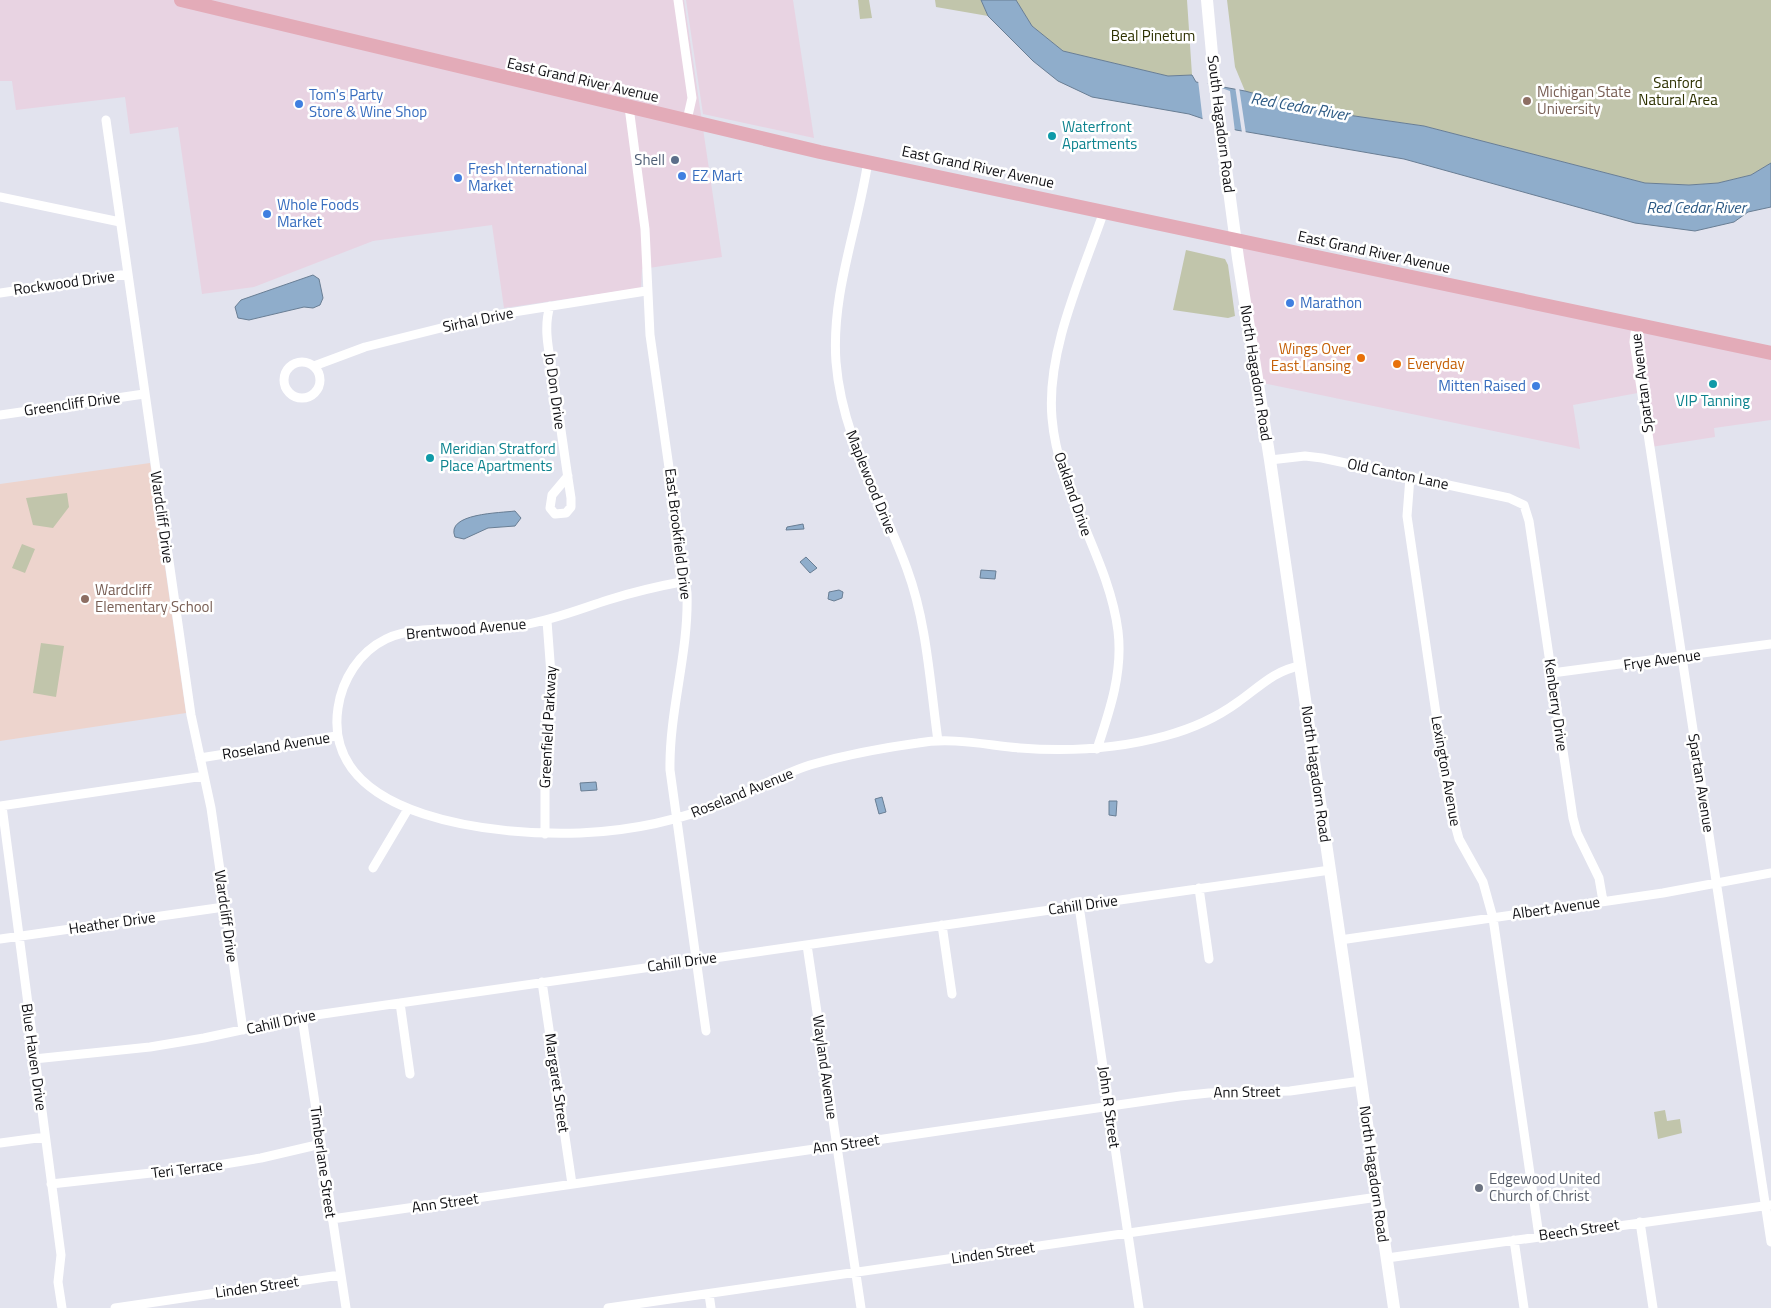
<svg xmlns="http://www.w3.org/2000/svg" width="1771" height="1308" font-family="'Titillium Web',sans-serif">
<style>
.commercial{fill:#e8d3e2}
.education{fill:#edd4cd}
.green{fill:#c1c5ab}
.water{fill:#8fadcb;stroke:#697e94}
.pier{fill:#e2e3ee}
.lines{fill:none;stroke-linecap:round;stroke-linejoin:round}
.street{stroke:#fff;stroke-width:9}
.secondary{stroke:#fff;stroke-width:12}
.primary{stroke:#e3abb8;stroke-width:14}
.education-dot{fill:#8d6e63;stroke:#fff;stroke-width:2}
.shop-dot{fill:#3f7fe0;stroke:#fff;stroke-width:2}
.culture-dot{fill:#0f9aa8;stroke:#fff;stroke-width:2}
.service-dot{fill:#5c6f8a;stroke:#fff;stroke-width:2}
.food-dot{fill:#e8710a;stroke:#fff;stroke-width:2}
.worship-dot{fill:#6b7280;stroke:#fff;stroke-width:2}
.labels{text-anchor:middle;stroke-width:5;stroke-linejoin:round;paint-order:stroke}
.park-label{font-size:15px;fill:#2d3100;stroke:#fff}
.street-label{font-size:15px;fill:#101014;stroke:#fff}
.education-label{font-size:15px;fill:#785e54;stroke:#fff;text-anchor:start}
.shop-label{font-size:15px;fill:#366cbe;stroke:#fff;text-anchor:start}
.culture-label{font-size:15px;fill:#0d838f;stroke:#fff;text-anchor:start}
.service-label{font-size:15px;fill:#4e5e75;stroke:#fff;text-anchor:end}
.food-label{font-size:15px;fill:#c56008;stroke:#fff;text-anchor:end}
.worship-label{font-size:15px;fill:#5b616d;stroke:#fff;text-anchor:start}
.water-label{font-size:16px;font-style:italic;fill:#2d5a84;stroke:#fff}
</style>
<rect width="100%" height="100%" fill="#e2e3ee"/>
<!-- commercial -->
<path class="commercial" d="M0,0H684L722,257L642,269L641,288L504,308L492,225L373,241L254,287L202,294L178,127L130,134L125,97L16,110L12,81H0Z
M686,0H793L814,138L703,114Z
M1237,241L1771,356V420L1714,428L1715,437L1651,447L1643,392L1573,405L1580,449L1258,382Z"/>
<!-- education -->
<path class="education" d="M150,463L186,713L0,741V484Z"/>
<!-- green -->
<path class="green" d="M858,0H869L872,18L860,19Z
M935,0H981L988,16L936,7Z
M1016,0H1187L1192,75L1168,76L1063,51L1032,26Z
M1227,0H1771V163L1751,175L1718,183L1689,185L1645,183L1424,126L1321,111L1245,91L1235,67Z
M1186,250L1225,259L1228,265L1235,316L1228,318L1173,310Z
M67,493L69,507L53,528L33,525L26,498Z
M22,544L35,549L25,573L12,568Z
M41,643L64,646L56,697L33,693Z
M1665,1110L1667,1121L1680,1119L1682,1133L1658,1139L1654,1112Z"/>
<!-- water -->
<path class="water" d="M981,0H1016L1032,26L1063,51L1168,76L1192,75L1196,82L1245,91L1320,111L1424,126L1645,183L1689,185L1718,183L1751,175L1771,163V207L1748,212L1734,222L1695,231L1635,223L1404,159L1236,130L1189,114L1092,97L1058,81L1033,61L988,16Z
M313,275L319,279L323,298L320,305L313,308L304,307L249,320L238,318L235,307L241,300Z
M515,511L521,518L515,526L488,528L464,539L455,537C445,513 501,513 515,511Z
M803,524L804,529L786,530L787,527Z
M806,557L817,568L810,573L800,562Z
M981,570L996,571L995,579L980,578Z
M839,590L843,592L842,598L834,601L828,599L829,592Z
M596,782L597,790L581,791L580,783Z
M882,797L886,812L879,814L875,799Z
M1109,801H1117L1116,816L1109,815Z"/>
<!-- pier -->
<path class="pier" d="M1198,80L1230,91L1235,132L1203,122Z
M1235,86L1239,87L1246,134L1242,133Z"/>
<g class="lines">
<!-- street -->
<path class="street" d="M678,0L692,98L687,120
M629,107L645,229L650,335L687,593C689,653 669,710 670,770L706,1031
M106,120L191,715L211,808L243,1030
M868,161C858,228 831,293 836,362C842,438 882,500 907,569C927,623 930,684 938,741
M0,197L120,222
M0,293L127,274
M550,306C542,331 551,358 554,383C560,421 565,460 571,498V507L566,513L555,514L550,508L552,495L568,476
M1636,324L1634,342L1771,1242
M284 380a18 18 0 1 1 36 0a18 18 0 1 1-36 0Z
M314,366L365,347L489,316L646,291
M0,415L144,394
M1270,460L1305,456L1322,458L1509,498L1524,505L1529,521L1573,818L1577,833L1599,878L1603,901
M1410,477L1407,516L1449,802L1459,839L1483,882L1493,918L1539,1236
M686,581C659,586 633,592 608,600C580,609 553,620 523,625C483,633 420,622 386,639C359,652 342,680 338,708C321,821 503,836 580,833C631,831 682,820 729,800C756,789 782,774 810,765C845,755 882,748 918,743C952,737 986,745 1020,748C1070,752 1117,749 1165,736C1191,729 1216,718 1238,702C1258,688 1275,670 1300,666
M1552,673L1771,644
M1097,749C1110,710 1123,672 1118,631C1109,558 1058,493 1052,418C1046,351 1082,275 1104,211
M200,758L336,736
M0,806L204,776
M2,806L61,1255L58,1282L62,1308
M545,834V769L552,688L547,621
M373,868L408,809
M1199,888L1209,959
M1079,906L1139,1308
M942,925L952,994
M0,939L224,907
M1340,940L1663,893L1771,873
M807,945L861,1308
M542,982L572,1184
M400,1003L410,1074
M302,1017L346,1308
M34,1059L150,1047L204,1038L302,1017L1330,870
M0,1143L45,1137
M51,1184L206,1167L261,1158L321,1144
M332,1219L1180,1096L1209,1093L1290,1091L1361,1081
M1640,1222L1653,1308
M1514,1240L1524,1308
M1387,1258L1771,1205
M709,1294L711,1308
M115,1308L340,1275
M608,1308L1378,1197"/>
<!-- secondary -->
<path class="secondary" d="M1207,0L1215,86L1238,258L1270,460L1394,1308"/>
<!-- primary -->
<path class="primary" d="M181,0L820,152L1771,353"/>
</g>
<!-- markers -->
<g class="education-dot">
<circle cx="1527" cy="101" r="5"/>
<circle cx="85" cy="599" r="5"/>
</g>
<g class="shop-dot">
<circle cx="299" cy="104" r="5"/>
<circle cx="682" cy="176" r="5"/>
<circle cx="458" cy="178" r="5"/>
<circle cx="267" cy="214" r="5"/>
<circle cx="1290" cy="303" r="5"/>
<circle cx="1536" cy="386" r="5"/>
</g>
<g class="culture-dot">
<circle cx="1052" cy="136" r="5"/>
<circle cx="1713" cy="384" r="5"/>
<circle cx="430" cy="458" r="5"/>
</g>
<circle class="service-dot" cx="675" cy="160" r="5"/>
<g class="food-dot">
<circle cx="1361" cy="358" r="5"/>
<circle cx="1397" cy="364" r="5"/>
</g>
<circle class="worship-dot" cx="1479" cy="1188" r="5"/>
<g class="labels">
<!-- park labels -->
<g class="park-label">
<text x="1153" y="41">Beal Pinetum</text>
<text x="1678" y="88">Sanford<tspan x="1678" dy="17">Natural Area</tspan></text>
</g>
<!-- street labels -->
<g class="street-label">
<text transform="translate(583 80) rotate(13)" y="5">East Grand River Avenue</text>
<text transform="translate(1221 124) rotate(83)" y="5">South Hagadorn Road</text>
<text transform="translate(978 167) rotate(12)" y="5">East Grand River Avenue</text>
<text transform="translate(1374 252) rotate(12)" y="5">East Grand River Avenue</text>
<text transform="translate(64 283) rotate(-8)" y="5">Rockwood Drive</text>
<text transform="translate(478 320) rotate(-12)" y="5">Sirhal Drive</text>
<text transform="translate(1256 373) rotate(81)" y="5">North Hagadorn Road</text>
<text transform="translate(1642 383) rotate(-97)" y="5">Spartan Avenue</text>
<text transform="translate(555 391) rotate(82)" y="5">Jo Don Drive</text>
<text transform="translate(72 404) rotate(-8)" y="5">Greencliff Drive</text>
<text transform="translate(1398 474) rotate(12)" y="5">Old Canton Lane</text>
<text transform="translate(871 482) rotate(68)" y="5">Maplewood Drive</text>
<text transform="translate(1073 494) rotate(71)" y="5">Oakland Drive</text>
<text transform="translate(162 517) rotate(82)" y="5">Wardcliff Drive</text>
<text transform="translate(678 534) rotate(83)" y="5">East Brookfield Drive</text>
<text transform="translate(466 629) rotate(-5)" y="5">Brentwood Avenue</text>
<text transform="translate(1662 660) rotate(-8)" y="5">Frye Avenue</text>
<text transform="translate(1556 705) rotate(82)" y="5">Kenberry Drive</text>
<text transform="translate(548 727) rotate(-87)" y="5">Greenfield Parkway</text>
<text transform="translate(276 746) rotate(-9)" y="5">Roseland Avenue</text>
<text transform="translate(1446 771) rotate(80)" y="5">Lexington Avenue</text>
<text transform="translate(1316 774) rotate(82)" y="5">North Hagadorn Road</text>
<text transform="translate(1701 783) rotate(81)" y="5">Spartan Avenue</text>
<text transform="translate(742 793) rotate(-22)" y="5">Roseland Avenue</text>
<text transform="translate(1083 905) rotate(-8)" y="5">Cahill Drive</text>
<text transform="translate(1556 908) rotate(-8)" y="5">Albert Avenue</text>
<text transform="translate(226 916) rotate(82)" y="5">Wardcliff Drive</text>
<text transform="translate(112 923) rotate(-8)" y="5">Heather Drive</text>
<text transform="translate(682 962) rotate(-8)" y="5">Cahill Drive</text>
<text transform="translate(281 1022) rotate(-12)" y="5">Cahill Drive</text>
<text transform="translate(34 1057) rotate(82)" y="5">Blue Haven Drive</text>
<text transform="translate(825 1067) rotate(82)" y="5">Wayland Avenue</text>
<text transform="translate(557 1083) rotate(82)" y="5">Margaret Street</text>
<text transform="translate(1247 1092) rotate(-1)" y="5">Ann Street</text>
<text transform="translate(1109 1107) rotate(82)" y="5">John R Street</text>
<text transform="translate(846 1144) rotate(-8)" y="5">Ann Street</text>
<text transform="translate(323 1162) rotate(82)" y="5">Timberlane Street</text>
<text transform="translate(187 1169) rotate(-7)" y="5">Teri Terrace</text>
<text transform="translate(1374 1174) rotate(82)" y="5">North Hagadorn Road</text>
<text transform="translate(445 1203) rotate(-8)" y="5">Ann Street</text>
<text transform="translate(1579 1230) rotate(-8)" y="5">Beech Street</text>
<text transform="translate(993 1253) rotate(-8)" y="5">Linden Street</text>
<text transform="translate(257 1287) rotate(-8)" y="5">Linden Street</text>
</g>
<!-- education labels -->
<g class="education-label">
<text x="1537" y="97">Michigan State<tspan x="1537" dy="17">University</tspan></text>
<text x="95" y="595">Wardcliff<tspan x="95" dy="17">Elementary School</tspan></text>
</g>
<!-- shop labels -->
<g class="shop-label">
<text x="309" y="100">Tom's Party<tspan x="309" dy="17">Store &amp; Wine Shop</tspan></text>
<text x="468" y="174">Fresh International<tspan x="468" dy="17">Market</tspan></text>
<text x="692" y="181">EZ Mart</text>
<text x="277" y="210">Whole Foods<tspan x="277" dy="17">Market</tspan></text>
<text x="1300" y="308">Marathon</text>
<text x="1526" y="391" text-anchor="end">Mitten Raised</text>
</g>
<!-- culture labels -->
<g class="culture-label">
<text x="1062" y="132">Waterfront<tspan x="1062" dy="17">Apartments</tspan></text>
<text x="1713" y="406" text-anchor="middle">VIP Tanning</text>
<text x="440" y="454">Meridian Stratford<tspan x="440" dy="17">Place Apartments</tspan></text>
</g>
<!-- service labels -->
<g class="service-label">
<text x="665" y="165">Shell</text>
</g>
<!-- food labels -->
<g class="food-label">
<text x="1351" y="354">Wings Over<tspan x="1351" dy="17">East Lansing</tspan></text>
<text x="1407" y="369" text-anchor="start">Everyday</text>
</g>
<!-- worship labels -->
<g class="worship-label">
<text x="1489" y="1184">Edgewood United<tspan x="1489" dy="17">Church of Christ</tspan></text>
</g>
<!-- water labels -->
<g class="water-label">
<text transform="translate(1300 106) rotate(10)" y="6">Red Cedar River</text>
<text x="1696" y="213">Red Cedar River</text>
</g>
</g>
</svg>
